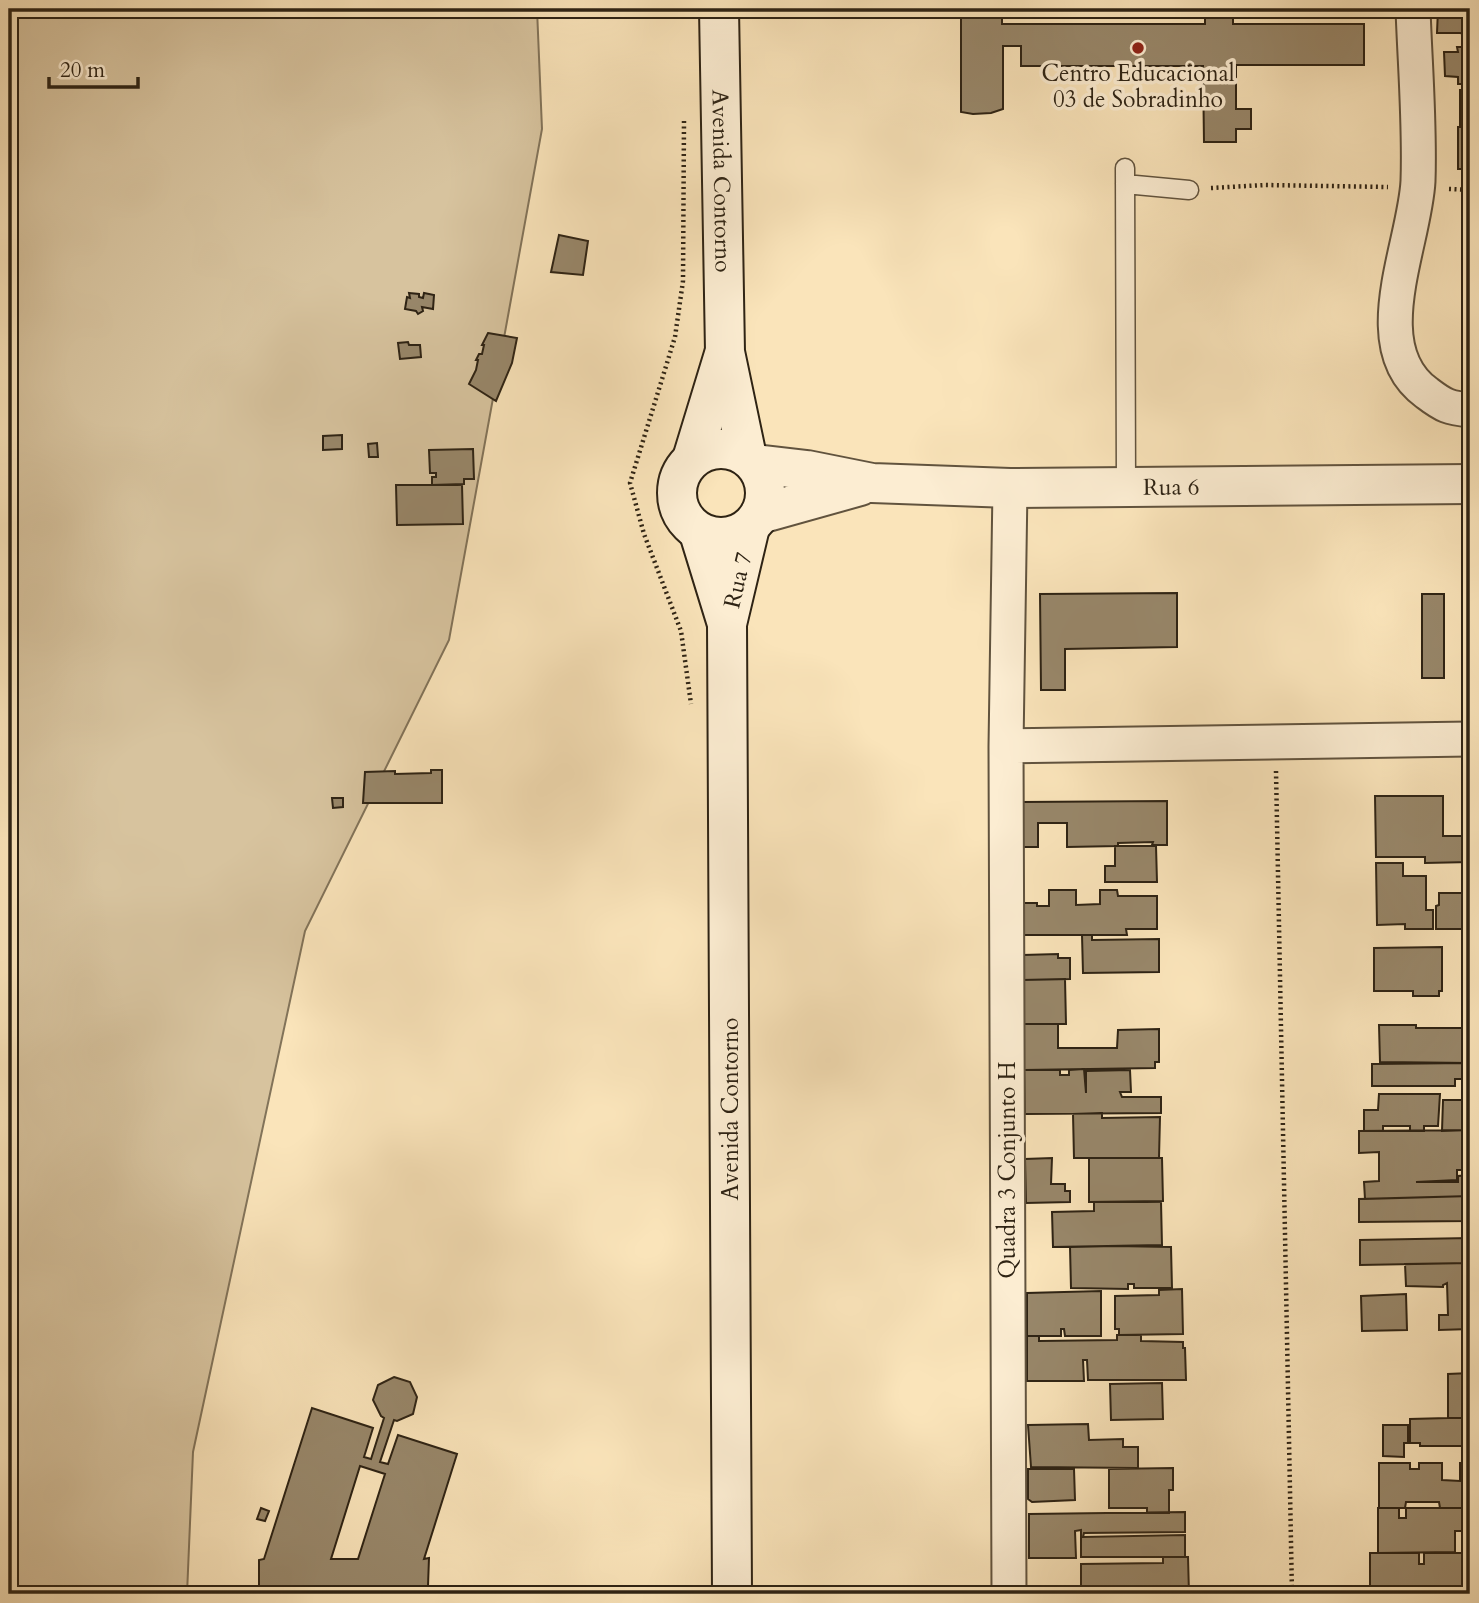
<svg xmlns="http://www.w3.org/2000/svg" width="1479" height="1603" font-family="Cardo,serif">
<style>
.green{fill:#d7c39e;stroke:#827359;stroke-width:2}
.building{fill:#98876a;stroke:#2e2314;stroke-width:2;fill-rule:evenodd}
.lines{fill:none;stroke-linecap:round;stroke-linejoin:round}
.service-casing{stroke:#61533e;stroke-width:21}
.minor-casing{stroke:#61533e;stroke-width:37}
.tertiary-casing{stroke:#61533e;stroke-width:42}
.secondary-casing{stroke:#2e2314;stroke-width:42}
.path{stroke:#2e2314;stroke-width:4.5;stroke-dasharray:2 3.5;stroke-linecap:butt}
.service{stroke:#fcedd2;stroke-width:18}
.minor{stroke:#fcedd2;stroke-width:33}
.tertiary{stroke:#fcedd2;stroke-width:38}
.secondary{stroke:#fcedd2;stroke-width:38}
.poi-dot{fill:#8f2418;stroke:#fcedd2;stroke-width:2.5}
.labels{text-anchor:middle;stroke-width:7;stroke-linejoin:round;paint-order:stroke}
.poi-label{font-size:23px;fill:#2e2314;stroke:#fcedd2}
.street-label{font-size:23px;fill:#2e2314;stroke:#fcedd2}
</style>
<rect width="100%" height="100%" fill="#fae4ba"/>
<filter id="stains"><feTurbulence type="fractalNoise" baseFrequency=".00286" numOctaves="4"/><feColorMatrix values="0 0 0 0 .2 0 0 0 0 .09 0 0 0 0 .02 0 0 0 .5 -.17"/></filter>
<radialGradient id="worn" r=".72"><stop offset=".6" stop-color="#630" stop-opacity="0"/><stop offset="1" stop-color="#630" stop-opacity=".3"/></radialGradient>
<!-- green -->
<path class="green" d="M9,9H537L542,129L449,640L305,931L193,1452L187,1594H9Z"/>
<!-- building -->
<path class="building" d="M961,9H1002V24H1205V9H1233V24H1364V65H1236V109H1251V129H1236V142H1204L1203,66H1021V46H1003V109L991,113L973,114L961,112Z
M1438,9H1470V39H1465V34L1460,33H1437Z
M1457,47H1470V84H1458V77L1445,76L1444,52H1458Z
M1460,90H1470V125H1460Z
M1458,127H1470V169H1458Z
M559,235L588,241L583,275L551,272Z
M409,293L419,294V297L423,298L424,293L434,295L433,309L422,307L423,311L418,314L416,311L405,309L407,297L410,298Z
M488,333L517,338L512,363L496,401L469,384L476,370L478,360H476L479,354H482L484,345H482Z
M408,342L409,345H420L421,357L400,359L398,343Z
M342,435V449L323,450V436Z
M377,443L378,457H369L368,444Z
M473,449L474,479H464V484L432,485V477H436V473H430L429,450Z
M396,485H462L463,524L397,525Z
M1177,593V647L1065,649V690H1041L1040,594Z
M1422,594H1444V678H1422Z
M431,770H442V803H363L365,772L395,771V774L431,773Z
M1375,796H1443V836H1470V862L1425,863V857H1376Z
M332,798H343V807L333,808Z
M1167,801V845H1152L1153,842L1118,843V846L1067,847V823H1038V847H1022L1021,802Z
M1115,846H1156L1157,882H1105V866H1115Z
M1376,863H1403V876H1426V910H1433V929H1405V924L1377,925Z
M1049,890H1076V905L1100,904V890H1117L1118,896H1157V929H1126L1127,935H1023L1022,903H1037V906H1049Z
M1439,893H1470V929H1436V906L1439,905Z
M1082,935H1092V940L1159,939V972L1083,973Z
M1442,947V991H1439V996H1413V991H1374V948Z
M1058,954V958H1070V979L1023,980V955Z
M1065,979L1066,1024H1024L1023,980Z
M1024,1024H1058V1048H1117L1118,1030L1159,1029V1062H1155V1068L1024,1070Z
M1379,1025H1416V1028H1470V1063L1380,1062Z
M1470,1063V1079H1455V1086H1372V1064Z
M1084,1069L1086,1093V1071L1130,1070L1131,1092H1120L1122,1097H1161V1113L1025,1114L1024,1070H1060V1075H1069V1070Z
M1379,1094H1440L1438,1126H1424V1131H1410V1126H1383V1131H1364V1110H1378Z
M1443,1100H1470V1130L1442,1131Z
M1102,1113V1118L1160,1117L1159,1158H1074L1073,1114Z
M1470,1130V1170H1457V1180L1416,1182H1458V1176L1470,1175V1196L1365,1199L1364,1182L1379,1181V1152L1359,1153V1131Z
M1052,1158L1051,1184H1065V1191H1070V1202L1026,1203L1025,1159Z
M1089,1158H1162L1163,1201L1089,1202Z
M1470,1196V1221L1359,1222V1199Z
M1094,1202H1161L1162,1245L1053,1247L1052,1212L1094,1211Z
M1470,1238V1263L1360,1265V1240Z
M1115,1246L1171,1247L1172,1288H1134V1284H1128V1289L1071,1288L1070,1247Z
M1470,1263V1329L1439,1330V1315H1448L1447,1283L1443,1285V1287L1406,1286L1405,1264Z
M1182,1289L1183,1334L1119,1335V1329H1115V1296L1159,1295V1290Z
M1101,1291V1336H1065L1064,1329H1061V1336H1027V1293Z
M1406,1294L1407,1330L1362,1331L1361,1296Z
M1117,1335H1141V1341L1183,1342V1348H1185L1186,1380H1088L1087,1360H1083L1084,1381H1027V1336H1039V1341L1117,1340Z
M1470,1373V1418H1448V1374Z
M394,1377L410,1382L417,1397L413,1414L397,1421L394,1420L380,1462L388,1464L398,1435L457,1454L424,1559L429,1558L428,1586H425L428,1594H360L357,1587L331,1588L333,1594H267L265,1588H259V1560L264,1559L312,1408L373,1428L364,1457L371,1459L384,1418L381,1416L373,1400L378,1385ZM360,1466L385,1474L358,1559H331Z
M1162,1383L1163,1419L1111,1420L1110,1384Z
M1448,1418H1470V1463H1466L1465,1446H1420V1443H1410V1419Z
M1088,1424L1089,1440L1123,1439V1447H1138V1468L1031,1467L1028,1425Z
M1383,1425H1408V1443H1404V1457L1383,1456Z
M1379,1463H1410V1469H1419V1463H1442V1480L1460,1481V1463H1470V1508H1440L1439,1502H1406L1405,1508H1379Z
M1173,1468V1490H1169V1513H1147V1508H1109V1469Z
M1028,1469H1074L1075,1500L1032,1502L1028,1499Z
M261,1508L269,1511L265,1521L257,1519Z
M1378,1508H1399V1518H1406V1508H1470V1531H1455V1552L1378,1553Z
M1185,1512V1532L1084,1533L1083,1537L1185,1535V1557H1081V1530L1075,1531L1076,1558H1029V1514Z
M1370,1553H1419V1564H1424V1553H1464V1593H1370Z
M1163,1557H1188L1189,1594H1081V1564L1163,1563Z"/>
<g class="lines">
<!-- service casing -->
<g class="service-casing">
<path id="service" d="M1125,168L1126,487
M1125,184L1189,190"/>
</g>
<!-- minor casing -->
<g class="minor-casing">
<path id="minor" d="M1413,9C1415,66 1420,124 1418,181C1415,244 1363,347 1427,393C1444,406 1449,408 1470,410
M1006,746L1470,739
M1009,1594L1006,746L1010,488"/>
</g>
<!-- tertiary casing -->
<g class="tertiary-casing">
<g id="tertiary">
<path id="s1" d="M755,464L807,470L872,483L1010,488L1470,484"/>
<path d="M760,514L860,486"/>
</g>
</g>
<!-- secondary casing -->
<g class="secondary-casing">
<g id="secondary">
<path id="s2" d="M719,9L725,352L747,457"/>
<circle cx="721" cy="493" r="44"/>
<path d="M692,459L724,354"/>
<path d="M699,533L727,624"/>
<path id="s3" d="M732,1594L727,624L750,527"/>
</g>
</g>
<!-- path -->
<path class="path" d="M684,121L683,281L675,337L630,483L644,534L681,631L691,704
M1211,188L1265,185L1388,187
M1449,189L1470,190
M1276,771L1292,1594"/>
<!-- service -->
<use href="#service" class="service"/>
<!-- minor -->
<use href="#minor" class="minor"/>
<!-- tertiary -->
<use href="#tertiary" class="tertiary"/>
<!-- secondary -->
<use href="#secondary" class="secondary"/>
</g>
<!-- markers -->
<circle class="poi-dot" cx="1138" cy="48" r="7"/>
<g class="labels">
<!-- poi labels -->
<g class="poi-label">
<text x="1138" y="81">Centro Educacional<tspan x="1138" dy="26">03 de Sobradinho</tspan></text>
</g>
<!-- street labels -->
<g class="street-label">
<text dy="8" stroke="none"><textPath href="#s2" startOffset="172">Avenida Contorno</textPath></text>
<text dy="8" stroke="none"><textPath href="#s1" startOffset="418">Rua 6</textPath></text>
<text dy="8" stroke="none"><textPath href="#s3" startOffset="1015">Rua 7</textPath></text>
<text transform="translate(730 1109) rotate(-90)" y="8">Avenida Contorno</text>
<text transform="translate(1007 1170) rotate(-90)" y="8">Quadra 3 Conjunto H</text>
</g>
</g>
<!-- margin -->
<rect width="1479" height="1603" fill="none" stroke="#fae4ba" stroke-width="35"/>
<rect x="10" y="10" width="1458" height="1582" fill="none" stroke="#2e2314" stroke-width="3.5"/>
<rect x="18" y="18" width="1444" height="1568" fill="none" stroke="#2e2314" stroke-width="2"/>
<!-- scale -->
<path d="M49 77v10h89v-10" fill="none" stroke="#2e2314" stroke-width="3.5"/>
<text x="60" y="77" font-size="21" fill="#2e2314" stroke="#fcedd2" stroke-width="5" paint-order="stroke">20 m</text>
<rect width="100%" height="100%" filter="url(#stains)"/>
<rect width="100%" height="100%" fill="url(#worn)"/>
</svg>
